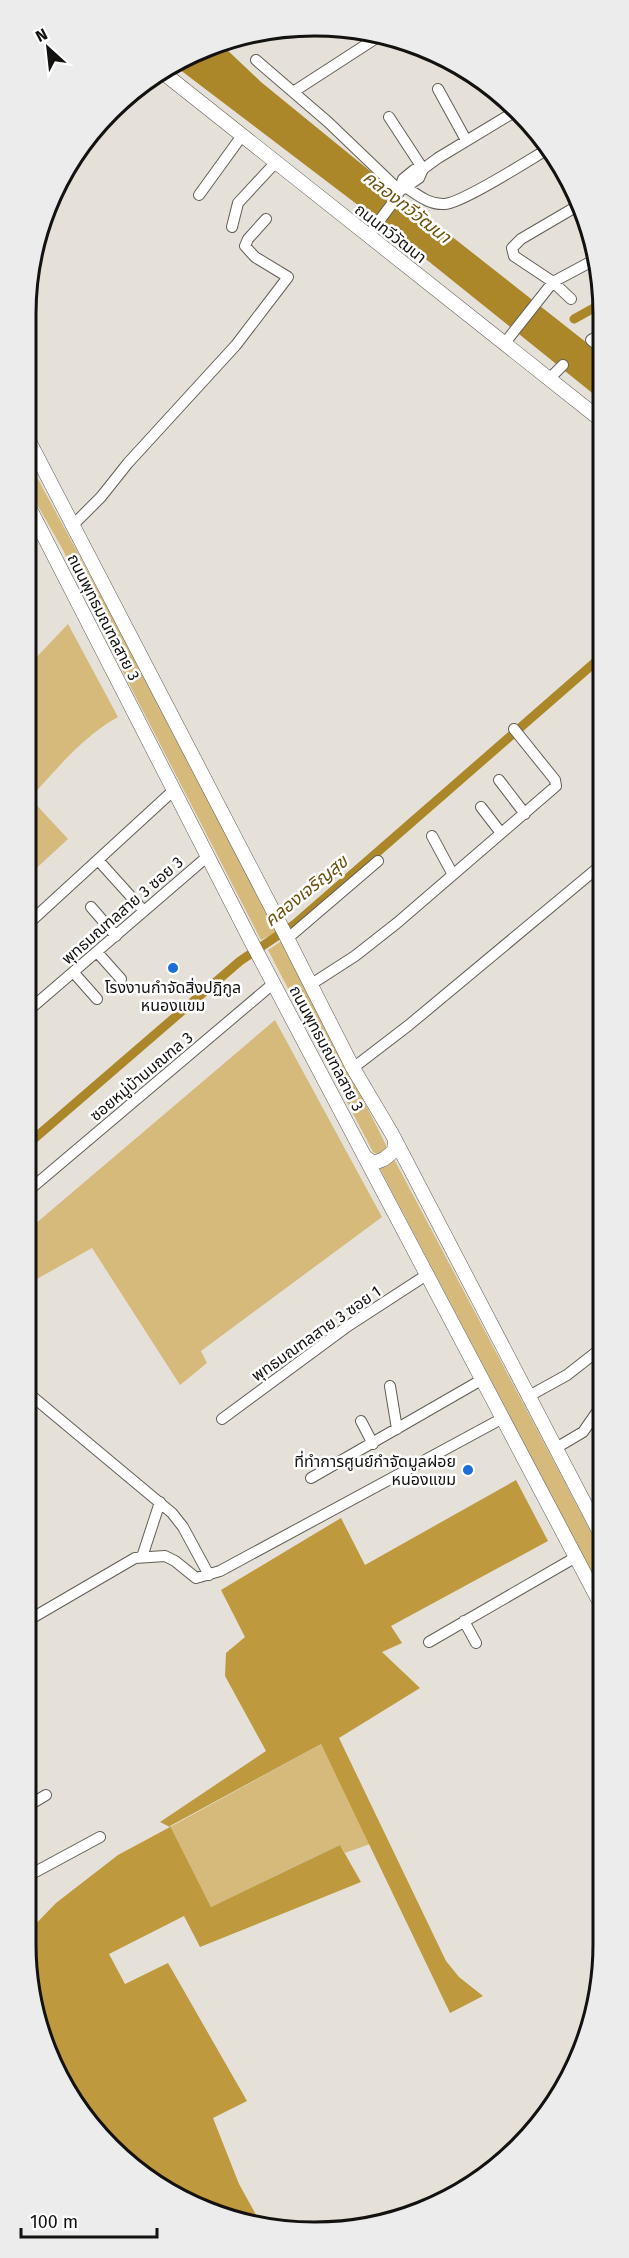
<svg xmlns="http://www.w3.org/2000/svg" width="629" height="2258" font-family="'Fira Sans','Noto Sans Thai',sans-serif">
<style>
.green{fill:#d6ba7b}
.forest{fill:#be993e}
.water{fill:#ac8729}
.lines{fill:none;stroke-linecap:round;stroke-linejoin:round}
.canal{stroke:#ac8729;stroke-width:9}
.minor-casing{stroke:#625f58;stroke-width:12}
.major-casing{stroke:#625f58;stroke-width:15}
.minor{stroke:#fff;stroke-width:10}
.major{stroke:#fff;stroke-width:14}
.poi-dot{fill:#1d6ed8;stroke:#fff;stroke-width:2}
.labels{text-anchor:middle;stroke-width:5;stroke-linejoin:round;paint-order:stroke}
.street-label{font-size:16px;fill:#131210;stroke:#fff}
.poi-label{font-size:16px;fill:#131210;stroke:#fff}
.water-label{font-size:18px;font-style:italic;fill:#6b510b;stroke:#fff}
.rim{fill:none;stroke:#131210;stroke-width:3}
</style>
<rect width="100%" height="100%" fill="#e5e1d9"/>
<!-- green -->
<path class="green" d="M30,470H33L111,614L278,932L261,940L109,645L63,550L30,492Z
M68,624L118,717C82,737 57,769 30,798L68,839L29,875L30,664Z
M283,940L386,1145V1152L381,1156L373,1152L268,950Z
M275,1020L382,1217L201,1351L207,1363L180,1385L92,1248L28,1284V1230Z
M394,1159L599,1547V1586L379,1167H386Z
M321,1744L370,1844L345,1853L340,1845L211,1907L170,1827Z"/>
<!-- forest -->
<path class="forest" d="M516,1480L548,1541L391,1626L402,1643L382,1652L420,1688L339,1738L446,1961L459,1977L483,1996L450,2013L321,1744L170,1826L211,1907L340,1845L361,1882L200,1947L184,1916L109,1954L125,1984L168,1963L247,2101L213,2118L239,2184L260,2222L187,2203L97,2134L47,2054L26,1944V1934L56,1903L118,1855L170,1827L160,1822L266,1751L225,1676L226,1653L245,1637L221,1590L341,1518L365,1565Z"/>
<!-- water -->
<path class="water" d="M223,46L261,82L408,202L601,354V400L371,215L175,66Z"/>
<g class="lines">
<!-- canal -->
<path class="canal" d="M574,319L601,304
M28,1144L240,961L295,924L600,658"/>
<!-- minor casing -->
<g class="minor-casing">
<path id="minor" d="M256,60L328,122L400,191
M438,89L466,140
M293,92L381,35
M389,117L423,169
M407,188C419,196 430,205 445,204C464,202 529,160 548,149
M403,189L419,178L423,169L438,158L516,111
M199,195L241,137
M232,227L238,203L276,162
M368,236L397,197L403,179L414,170L423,169
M571,299L553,282L514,256L512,248L521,239L579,205
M504,344L553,282L596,259
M601,348L591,340L601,334
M549,379L563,365
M73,525L101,497L128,463L236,345L288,277L255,257L245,246L248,239L266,219
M499,780L525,814
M481,807L501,833
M432,836L452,873
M98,860L144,911
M91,907L116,936
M29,923L174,790
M288,938L378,861
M97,952L121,979
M74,973L97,999
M310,985L355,956L397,923L556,786L555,780L514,729
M29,1010L208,856
M353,1068L409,1025L600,866
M28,1191L274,983
M390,1386L397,1429
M27,1392L172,1513L183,1527L209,1575
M529,1396L567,1375L599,1350
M222,1419L348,1326L428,1274
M361,1421L373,1444
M556,1448L583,1432L599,1409
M311,1478L483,1379
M142,1557L160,1502
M27,1621L135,1558L165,1556L175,1561L196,1578L220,1571L503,1418
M464,1621L476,1643
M429,1642L576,1557
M26,1742L30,1740
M26,1807L46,1795
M26,1877L100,1837"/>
</g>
<!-- major casing -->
<g class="major-casing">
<path id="major" d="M161,71L601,420
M30,443L281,926L353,1068L392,1134L599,1531
M30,509L252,943L599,1601
M365,1157L374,1163L384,1159L394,1151L395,1140"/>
</g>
<!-- minor -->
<use href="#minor" class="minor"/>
<!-- major -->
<use href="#major" class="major"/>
</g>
<!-- markers -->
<g class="poi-dot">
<circle cx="173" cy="968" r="6"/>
<circle cx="468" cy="1470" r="6"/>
</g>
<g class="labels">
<!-- street labels -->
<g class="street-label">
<text transform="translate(391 233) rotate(38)" y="6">ถนนทวีวัฒนา</text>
<text transform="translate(104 617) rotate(63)" y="6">ถนนพุทธมณฑลสาย 3</text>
<text transform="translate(122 910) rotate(-41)" y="6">พุทธมณฑลสาย 3 ซอย 3</text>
<text transform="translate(327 1048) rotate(62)" y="6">ถนนพุทธมณฑลสาย 3</text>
<text transform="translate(141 1076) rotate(-40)" y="6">ซอยหมู่บ้านมณฑล 3</text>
<text transform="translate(316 1333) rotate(-35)" y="6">พุทธมณฑลสาย 3 ซอย 1</text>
</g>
<!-- poi labels -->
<g class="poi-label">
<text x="173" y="993">โรงงานกำจัดสิ่งปฏิกูล<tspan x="173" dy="18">หนองแขม</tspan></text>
<text x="456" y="1467" text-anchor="end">ที่ทำการศูนย์กำจัดมูลฝอย<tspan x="456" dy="18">หนองแขม</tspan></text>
</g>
<!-- water labels -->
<g class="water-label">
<text transform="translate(407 207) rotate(38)" y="6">คลองทวีวัฒนา</text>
<text transform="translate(306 891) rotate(-39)" y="6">คลองเจริญสุข</text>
</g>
</g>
<!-- crop -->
<path d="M0 0H629V2258H0ZM314 36H315A278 278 0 0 1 593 314V1944A278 278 0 0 1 315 2222H314A278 278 0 0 1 36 1944V314A278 278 0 0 1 314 36Z" fill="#ececec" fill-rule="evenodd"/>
<path class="rim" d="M314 36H315A278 278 0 0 1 593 314V1944A278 278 0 0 1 315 2222H314A278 278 0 0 1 36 1944V314A278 278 0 0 1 314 36Z"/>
<!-- north arrow -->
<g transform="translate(48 48) rotate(333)" stroke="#ffffff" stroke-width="4.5" paint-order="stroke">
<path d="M0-4.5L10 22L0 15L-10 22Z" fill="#131210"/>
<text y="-9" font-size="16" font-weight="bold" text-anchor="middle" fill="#131210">N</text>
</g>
<!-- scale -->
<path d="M21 2228v9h136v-9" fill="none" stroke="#131210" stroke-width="3"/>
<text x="30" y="2228" font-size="18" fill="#131210" stroke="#ffffff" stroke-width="4.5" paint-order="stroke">100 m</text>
</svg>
